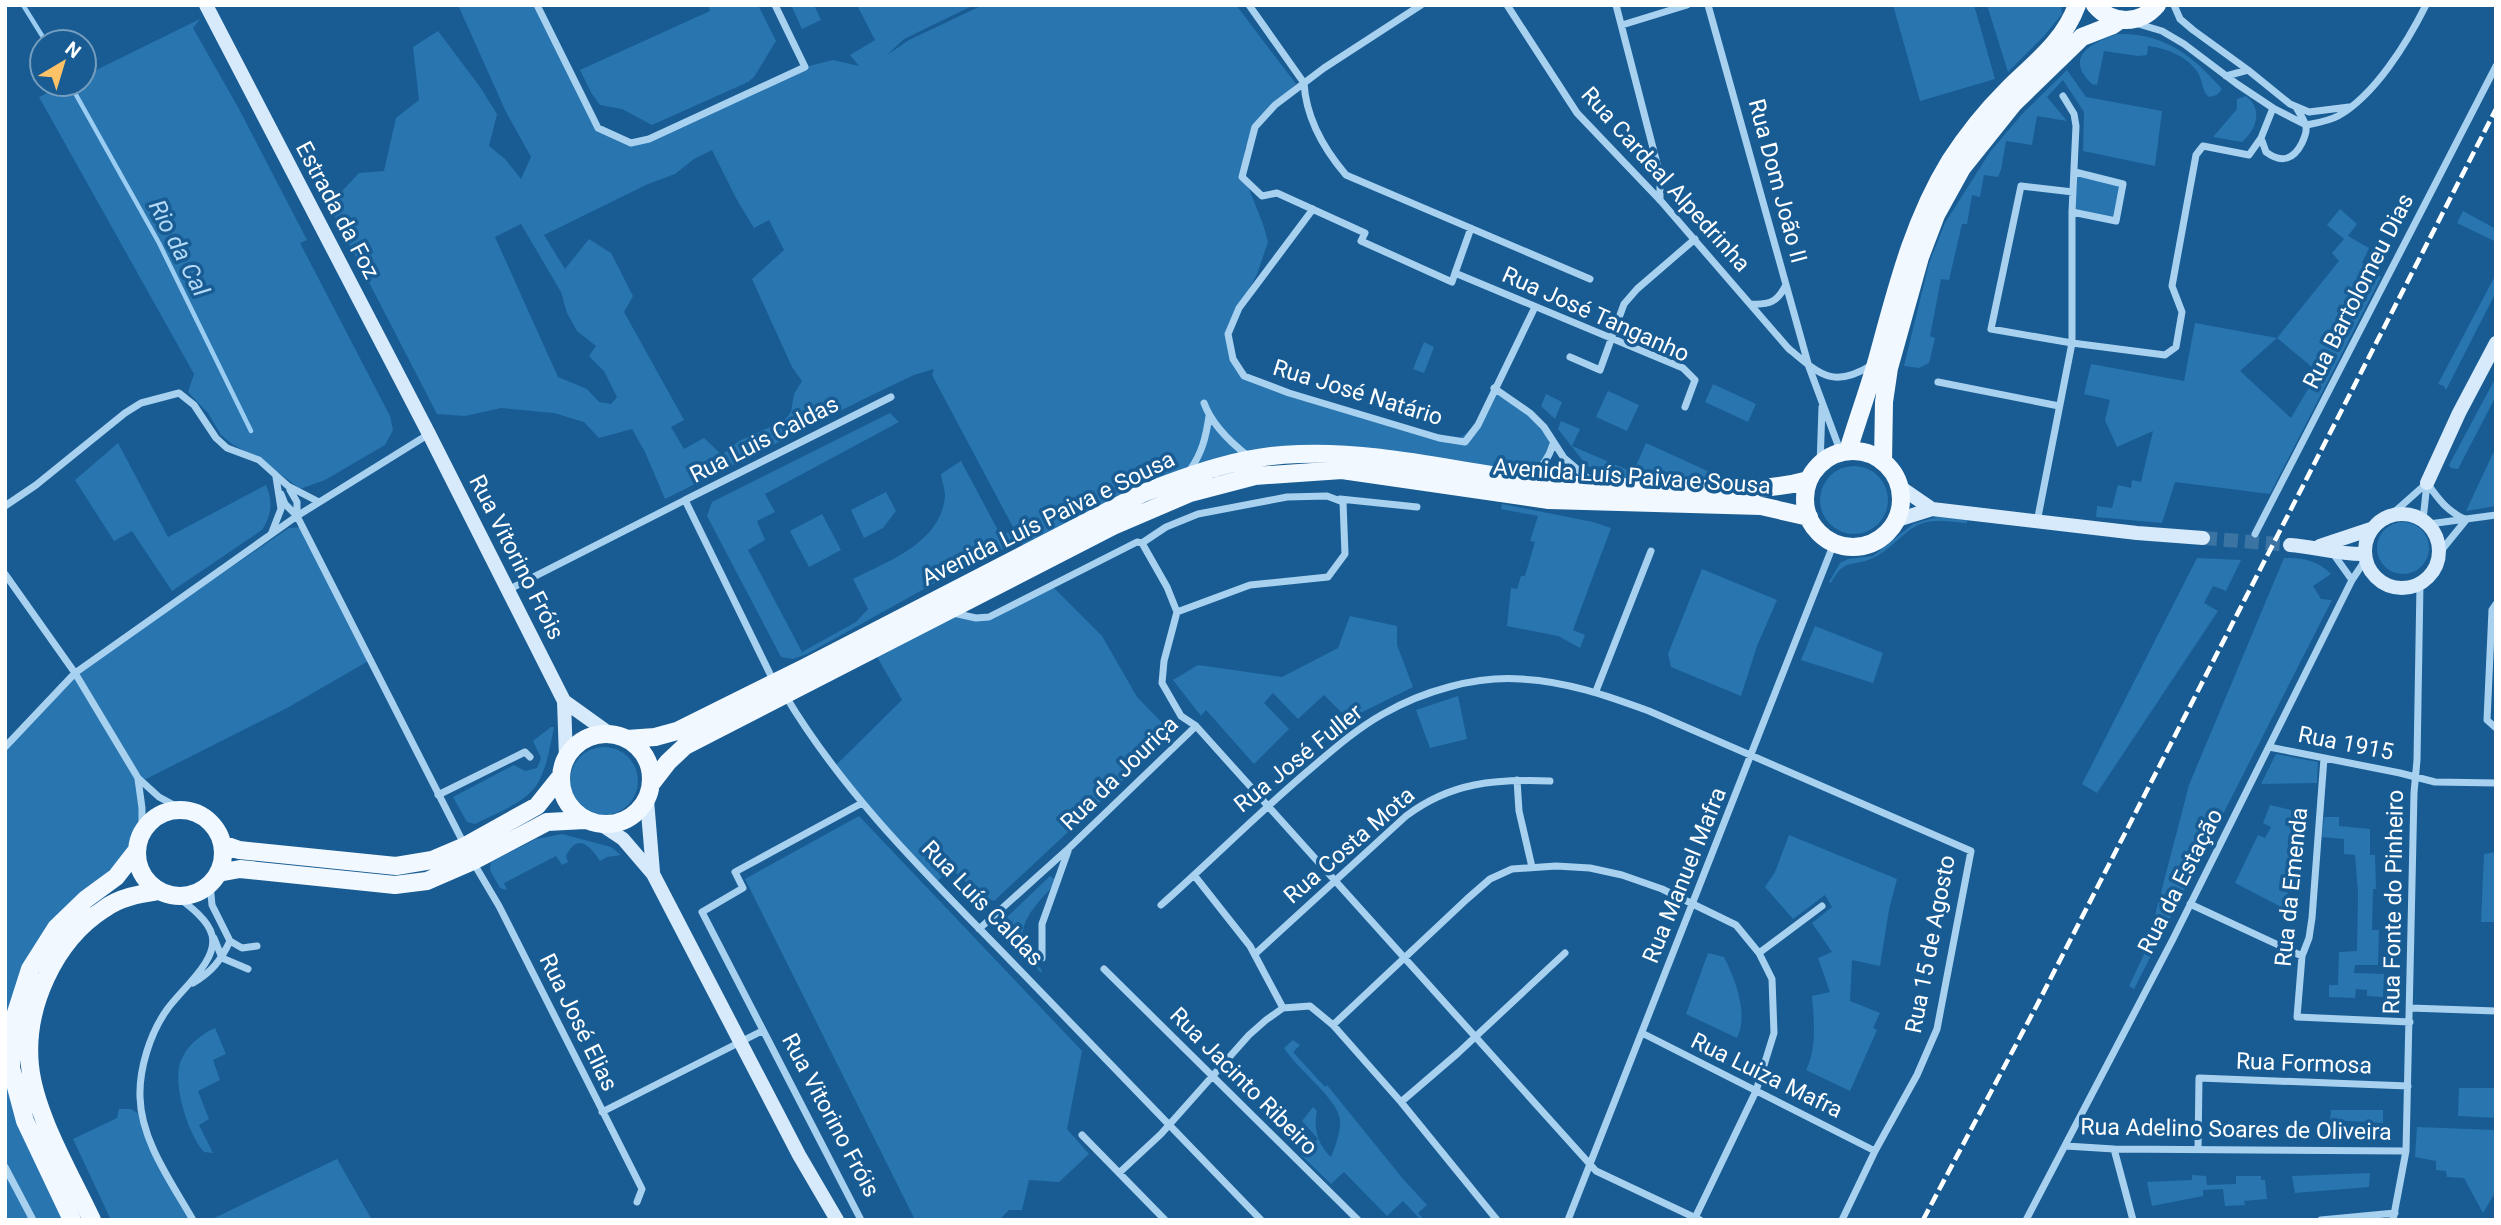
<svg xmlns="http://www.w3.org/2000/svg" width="2501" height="1225" font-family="Roboto,sans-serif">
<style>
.green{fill:#2875b0;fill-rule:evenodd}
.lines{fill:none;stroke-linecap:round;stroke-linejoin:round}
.stream{stroke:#9bcdf2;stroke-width:4.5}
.secondary-tunnel{stroke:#3b74a3;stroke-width:14;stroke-dasharray:14 7;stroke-linecap:butt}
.street{stroke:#a8d1f0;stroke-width:7}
.secondary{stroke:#d6eafb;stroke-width:14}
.primary{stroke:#f1f8ff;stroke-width:18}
.rail{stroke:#fff;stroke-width:4.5;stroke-dasharray:12 5;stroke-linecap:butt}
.labels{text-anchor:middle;stroke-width:7;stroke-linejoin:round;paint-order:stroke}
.street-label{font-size:23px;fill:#fff;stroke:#185c93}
.water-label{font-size:24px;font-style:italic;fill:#b4daf7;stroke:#185c93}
</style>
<rect width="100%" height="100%" fill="#185c93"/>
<!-- green -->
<path class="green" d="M458,5H537L598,128L631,143L805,67L833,60L859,66L850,55L875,40L857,5H974L904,39L887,55L909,40L983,5H1236L1296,84L1270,111L1245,148L1243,174L1263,224L1268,242L1257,274L1239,308L1229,331L1237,364L1252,377L1283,390L1455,440C1477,431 1484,408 1494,388L1530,413L1553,444L1549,457L1525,480L1346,454L1187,475L1027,553L1020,541L933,584L807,654L793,659L781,657L707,516L712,502L890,413L899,422L765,494L775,512L757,521L765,540L748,550L802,652L856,622L868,609L853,579C888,561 941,543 945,496C945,490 942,481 941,474L961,461L1001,536L1014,529L932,375L934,369L914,375L870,396L665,499L645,452L632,429L599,438L584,422L554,413L501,408L465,416L437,414L329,205L359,173L384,171L396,118L419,100L413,47L438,31L480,87L497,114L489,146L505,159L521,179L531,157L506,112ZM712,150L737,200L754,228L769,220L784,250L752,279L792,367L802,381L794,394L791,412L784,421L739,441L722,455L704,438L684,449L671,427L684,420L624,312L633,296L611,253L589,239L565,269L544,235L648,184L675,174L694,159ZM521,224L561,292L567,313L577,331L596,346L589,356L604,371L617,397L611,404L599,402L587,389L558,377L495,237Z
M708,5L759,7L776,41L754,77L748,82L652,125L622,109L600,105L592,94L580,70L710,11Z
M791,5H814L821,20L802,29Z
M1893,5H1974L1995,79L1920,101Z
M1987,5H2061L2062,14L2044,36L2008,72Z
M200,19L193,28L239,109L307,240L300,243L390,416L393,430L385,445L325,480L300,489L266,463L232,444L221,435L208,413L188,392L194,374L39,97L67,84H84V76Z
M2118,34C2165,33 2193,56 2222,89L2217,95L2209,97C2201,90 2203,80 2197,71C2186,56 2166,48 2148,46L2147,55L2138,56L2104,51L2097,85L2092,84C2063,57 2092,42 2118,34Z
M2067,70L2086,97L2162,111L2155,166L2083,151L2084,112L2063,80L2047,97L2067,121L2037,116L2032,145L2006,141L2001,170L1998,177L1984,175L1980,197L1972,195L1967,224H1962L1949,280L1941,279L1930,336L1935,338L1929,363L1919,368L1904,366L1929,263L1945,223L1990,152L2023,113Z
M2246,96C2263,109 2257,129 2242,142L2213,137L2237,109V99Z
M2075,172L2123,184L2116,221L2072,212Z
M2340,209L2357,224L2348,236L2369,248L2362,263L2381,277L2270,494L2175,482L2162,523L2096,517L2097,506L2112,508L2118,485L2131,488L2132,480L2141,482L2153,431L2117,447L2105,420L2110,400L2084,394L2091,364L2184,381L2195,323L2277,338L2339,261L2332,253L2344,239L2327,225ZM2277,338L2318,372L2291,418L2240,371Z
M2463,211L2496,229V242L2457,223Z
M2496,274V292L2446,390L2444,386L2438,384Z
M1424,342L1434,347L1424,373L1413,369Z
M2496,377V396L2458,469L2451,468L2449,465Z
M1713,384L1756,404L1748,422L1705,402Z
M1608,391L1639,405L1627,431L1596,417Z
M1546,394L1562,402L1555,419L1541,406Z
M1561,421L1580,429L1572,446L1630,471L1628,479L1587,466L1558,429Z
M118,443L168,537L266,485C273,502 272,514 262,530L172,591L132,531L114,541L75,480Z
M1646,443L1712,473L1710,477L1632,475Z
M2496,447V506L2466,511Z
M1820 500a34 34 0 1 1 68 0a34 34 0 1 1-68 0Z
M886,492L896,511L883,528L864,538L851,510Z
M1502,504L1593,522L1611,528L1573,630L1585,635L1580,648L1558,636L1507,626L1511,588L1517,589L1521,576H1525L1535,542L1530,541L1538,516L1501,509Z
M822,514L841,550L809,567L790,531Z
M1937,517L1967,520V523C1953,522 1937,519 1923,523C1905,529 1893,548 1875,557C1854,568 1845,556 1831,583L1829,582L1840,563L1848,559L1873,556L1913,524Z
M2377 548a26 26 0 1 1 52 0a26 26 0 1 1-52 0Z
M302,527L370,660L287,708L142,781V833L137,850L86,899L30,969L11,1068L72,1220H5V747L75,673L289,528Z
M2197,558L2241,560L2226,591L2213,586L2204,603L2218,611L2097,793L2082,784Z
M2284,558C2303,558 2317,560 2331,574L2313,586L2321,599L2332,600L2134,989L2129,986L2146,950L2189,785Z
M1702,569L1777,600L1757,646L1741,696L1671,667L1668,654Z
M1052,586L1102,636L1137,697L1173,734L994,901L981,896L952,869L936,882L834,767L902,700L873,650L949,612L989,617Z
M1350,616L1397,626V645L1413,687L1348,719L1324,695L1298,719L1273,693L1264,703L1289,729L1254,764L1206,710L1201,716L1173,680L1198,665L1282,677L1338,648Z
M1815,626L1883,653L1873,683L1801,660Z
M1458,696L1467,739L1430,748L1416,710Z
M551,727H554C550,746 547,769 536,786C523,804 494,814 475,824L467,822L453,797L514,765L525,771L537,768L541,758L533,741Z
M570 781a34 34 0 1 1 68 0a34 34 0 1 1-68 0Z
M2276,754L2318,762L2317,783L2261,784Z
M2270,805L2300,812L2296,848L2292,849L2288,877L2287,910L2235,883L2258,835L2265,838L2271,827L2263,823Z
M859,816L1082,1051L1067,1129L1089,1154L1059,1182L1029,1180L1022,1210H1009L999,1220H915L745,879Z
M2324,817H2339V826L2370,829V855H2375L2376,889H2373L2372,930H2379L2378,965H2355L2354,973L2384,974L2383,997L2367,996V990L2356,989L2355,998L2329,997V985H2338L2339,952L2357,951L2358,892L2355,855L2344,854V839L2322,837Z
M562,834L611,847L621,855L607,857L600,861C590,846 578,832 566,856L568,862L562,865L556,856L504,883L507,890L500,888L490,870L491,862L536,839Z
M1789,835L1897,879L1889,910L1880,966L1852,960L1850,1001L1880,1013L1873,1028L1877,1030L1850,1091L1806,1070C1817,1049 1814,1020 1812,996L1830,992L1818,958L1832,952L1812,923L1832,907L1825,895L1793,919L1765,887L1775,872Z
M2496,852V922H2481L2484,854Z
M1050,876L1058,881C1042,898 1014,923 1025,948C1028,957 1036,964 1042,970L1041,973L1002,927L1004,920Z
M1708,953L1724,957C1735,979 1749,1014 1737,1038L1686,1014Z
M215,1028L226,1054L213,1060L220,1080L198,1091L209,1119L199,1125L213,1153L204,1152C188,1134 173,1086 180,1063C186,1046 200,1035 215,1028Z
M1293,1040L1300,1045L1293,1052L1325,1087L1327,1085L1403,1179L1427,1205L1418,1213L1424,1220H1421L1403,1201L1387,1216L1344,1172L1331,1184L1301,1155L1318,1139L1302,1121L1313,1107L1317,1111C1313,1128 1318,1145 1331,1157C1335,1148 1341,1131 1340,1120C1338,1099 1297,1069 1284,1048Z
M2459,1088H2496V1118L2458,1116Z
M119,1109H131L144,1117L148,1135L193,1220H111L73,1139L117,1118Z
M2331,1110H2383V1123L2330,1120Z
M2417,1127L2496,1130V1191L2483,1213L2464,1178L2447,1177L2446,1171L2436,1170V1161L2415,1157Z
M337,1159L372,1220H210Z
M2370,1173L2369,1187L2295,1193L2292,1176Z
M2192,1175L2206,1176L2207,1185L2236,1184V1176H2261V1180H2265L2267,1199L2244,1201L2245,1205L2225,1206L2223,1189L2203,1190V1196L2152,1206L2147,1182L2192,1180Z"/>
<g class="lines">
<!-- stream -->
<path class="stream" d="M23,5L46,42
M70,84L159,243L251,431"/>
<!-- secondary-tunnel -->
<path class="secondary-tunnel" d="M2203,538L2290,545"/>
<!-- street -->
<path class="street" d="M537,5L598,128L631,143L649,139L805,67L775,5
M1249,5L1304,83
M1421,5L1324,68L1275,105L1255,127L1242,177L1262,196L1277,193L1365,233L1361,241L1452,282L1455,273L1683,368L1695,380L1685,407
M1507,5L1577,113L1660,200L1788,348C1820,375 1833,389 1872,365
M1616,5L1660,175V200
M1708,5L1809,367L1841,453
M2174,5L2180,19L2193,30L2248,70L2290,104L2309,112L2349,107
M2135,23L2162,31L2184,44L2237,84L2273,108L2306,125C2316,123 2329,121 2338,116C2375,95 2407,43 2426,5
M1622,25L1687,5
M2226,76L2248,70
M1304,83C1306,118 1323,148 1346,175L1590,279
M2273,108L2261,138L2266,152C2282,164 2294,159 2302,143C2304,138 2307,133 2306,127C2305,120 2299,113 2296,107
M2073,192L2021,186L1991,329L2072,343L2165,355L2176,347L2182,312L2172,286L2196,155L2203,146L2249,155L2261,138
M1313,209L1239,308L1228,334L1233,359L1244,376L1289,393L1439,438L1465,442L1478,425L1535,307
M2072,212L2116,221L2123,184L2075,172
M1455,273L1471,228
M1751,304C1770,305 1777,302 1786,285
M1570,357L1600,370L1624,304L1637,289L1695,239
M1938,382L2059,406
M1494,388L1530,413L1544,427L1564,458L1591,481
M1204,403C1212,425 1230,442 1248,456
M1820,465L1822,407
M1190,470C1202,453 1206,437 1209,416
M1530,477C1542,468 1549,458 1553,444
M2427,483C2439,500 2447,511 2466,520
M290,490L297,502V516
M281,494L285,504L297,516L465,846
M1340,499L1417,507
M5,506L36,485L125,413L141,403L179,393L194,405L216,438L227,448L259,460L288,486L319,502
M2391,515L2427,483
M2423,520L2427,483
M2037,522L2072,343V212L2076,126L2074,114L2063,96
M2429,524L2496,515
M272,532L281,509L276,477
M2255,534L2496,66
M1142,543L1167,587L1177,612L1164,661L1162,683L1181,716L1196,726L1596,1171L1700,1220
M2332,552L2352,580
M2440,552L2466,520
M5,574L75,673L138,778L159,797L183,810
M508,590L685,500
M2496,604L2492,610L2487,720L2496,728
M953,613L976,618L989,617L1137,542L1142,543L1166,527L1198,514L1287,497L1327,496L1343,502L1345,554L1328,577L1250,585L1177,612
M774,682L685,500L891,397
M1596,691L1651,551
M785,695C844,794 927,875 1007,957C1092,1045 1177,1132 1261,1220
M5,747L75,673L297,516L429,434
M2269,747L2400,773L2435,782L2496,783
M2324,758L2312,918L2309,938L2302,956L2297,1017L2410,1022
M138,779L142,808V833
M1517,780L1519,811L1532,867
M438,795L525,752L530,757
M473,862L499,906L642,1189L637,1202
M1194,875L1250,946L1283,1008
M176,896C188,905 208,919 212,935C219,961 179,991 166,1011C150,1034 139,1069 140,1097C141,1141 172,1183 193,1220
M2190,904L2302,956
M1161,905C1213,859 1261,810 1315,765C1336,747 1358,728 1383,714C1423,691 1475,676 1521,679C1566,681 1608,696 1649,711L1971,851L1937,1029L1917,1075L1875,1151L1842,1220
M979,929L1069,848L1196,726
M214,938L222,958L248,969
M230,941L242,948L257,946
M1759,953L1822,906
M1255,954L1406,816C1451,782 1495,779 1550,781
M1042,958V924L1068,851
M1104,969L1358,1220
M193,983C212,972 221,960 230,941L212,905L210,884
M2410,1008L2496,1011
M1333,1025L1467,899L1490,879L1512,869L1556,866L1590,868L1622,875L1662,889L1736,925L1759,953L1772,979L1774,1033L1756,1091L1694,1220
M1642,1033L1875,1151
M1401,1102L1458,1053L1565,953
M602,1112L762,1031
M1082,1135L1165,1220
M2066,1146L2114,1149L2406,1151
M2114,1149L2133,1220
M2198,1149L2199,1078L2408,1086
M5,1167L33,1220
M1119,1173L1161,1134L1249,1035L1266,1020L1283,1008L1310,1006L1333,1025L1401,1102L1497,1220
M861,1220L702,912L743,888L735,872L862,803
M1568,1220L1834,543
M2026,1220L2173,939L2352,580L2366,559
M2321,1220L2395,1213
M2393,1220L2406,1151L2414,793L2417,760L2420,584"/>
<!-- secondary -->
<path class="secondary" d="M206,5L429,434L564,701L566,758
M2427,483L2459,413L2496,343
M1900,487L1932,509
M2365 551a37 37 0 1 1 74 0a37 37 0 1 1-74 0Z
M1897,520L1932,509L2137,533L2203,538
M2290,545C2316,547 2340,555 2365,554
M2320,546L2371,529
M564,701L610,734
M647,800L653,872
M602,825L623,839L653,874L799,1155L837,1220"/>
<!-- primary -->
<path class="primary" d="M2095,5C2112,25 2140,25 2157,5
M1848,451C1857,421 1868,391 1877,360C1896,291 1912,223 1950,161C1966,136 1986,111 2007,90C2034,63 2063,43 2077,5
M1805 499a48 48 0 1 1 96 0a48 48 0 1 1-96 0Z
M1883,462L1884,402L1889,368L1920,257L1936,215L1962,168L2014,103L2082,37L2113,25L2120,20
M561 779a45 45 0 1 1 90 0a45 45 0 1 1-90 0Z
M627,739L655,737L677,731L804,668L1141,494C1191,474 1244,455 1299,454C1374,451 1450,470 1525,480C1576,487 1626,488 1678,488C1723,489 1765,492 1809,480
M651,784L668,762L685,746L1113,526L1190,493L1255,476L1342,470L1549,500L1761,506L1809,517
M137 853a43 43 0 1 1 86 0a43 43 0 1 1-86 0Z
M222,844L239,850L396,866L432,860L465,846L537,806L561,776
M218,873L240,869L395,885L427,881L473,861L547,822L585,820
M72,1220L25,1121L11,1068L14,1019L30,969L56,928L86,899L116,877L137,850
M92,1220C71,1175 35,1115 30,1066C24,1008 54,941 104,909C120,897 140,894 159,891"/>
<!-- rail -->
<path class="rail" d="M1923,1220L2037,1005L2496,109"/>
</g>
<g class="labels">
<!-- street labels -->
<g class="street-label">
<text transform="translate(1666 179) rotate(48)" y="8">Rua Cardeal Alpedrinha</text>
<text transform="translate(1778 181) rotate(75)" y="8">Rua Dom João II</text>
<text transform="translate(338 210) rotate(62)" y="8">Estrada da Foz</text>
<text transform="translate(2358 291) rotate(-63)" y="8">Rua Bartolomeu Dias</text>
<text transform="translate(1596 314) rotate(24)" y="8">Rua José Tanganho</text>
<text transform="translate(1358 392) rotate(17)" y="8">Rua José Natário</text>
<text transform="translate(764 439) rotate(-27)" y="8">Rua Luis Caldas</text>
<text transform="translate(1632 476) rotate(4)" y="8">Avenida Luís Paiva e Sousa</text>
<text transform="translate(1048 518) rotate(-26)" y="8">Avenida Luís Paiva e Sousa</text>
<text transform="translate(517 557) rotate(63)" y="8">Rua Vitorino Fróis</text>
<text transform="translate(2346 743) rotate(11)" y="8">Rua 1915</text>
<text transform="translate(1298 758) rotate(-39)" y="8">Rua José Fuller</text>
<text transform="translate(1119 773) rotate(-44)" y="8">Rua da Jouriça</text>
<text transform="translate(1349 845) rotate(-41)" y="8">Rua Costa Mota</text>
<text transform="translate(1684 875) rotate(-68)" y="8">Rua Manuel Mafra</text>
<text transform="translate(2180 881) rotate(-63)" y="8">Rua da Estação</text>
<text transform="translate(2291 887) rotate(-84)" y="8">Rua da Emenda</text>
<text transform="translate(2393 902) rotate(-89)" y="8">Rua Fonte do Pinheiro</text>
<text transform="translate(983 903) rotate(46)" y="8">Rua Luís Caldas</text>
<text transform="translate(1930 944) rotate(-79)" y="8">Rua 15 de Agosto</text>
<text transform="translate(579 1022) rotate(64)" y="8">Rua José Elias</text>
<text transform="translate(2304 1063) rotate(2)" y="8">Rua Formosa</text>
<text transform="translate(1767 1075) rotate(26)" y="8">Rua Luiza Mafra</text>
<text transform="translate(1244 1081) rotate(45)" y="8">Rua Jacinto Ribeiro</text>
<text transform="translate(831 1115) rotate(62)" y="8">Rua Vitorino Fróis</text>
<text transform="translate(2236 1129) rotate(1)" y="8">Rua Adelino Soares de Oliveira</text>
</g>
<!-- water labels -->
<g class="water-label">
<text transform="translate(179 248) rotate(63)" y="8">Rio da Cal</text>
</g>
</g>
<!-- border -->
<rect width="2501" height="1225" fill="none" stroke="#ffffff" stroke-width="14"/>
<!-- north arrow -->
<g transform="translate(63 63) rotate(38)"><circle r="33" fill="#185c93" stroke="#749dbe" stroke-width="2"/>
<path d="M0-5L12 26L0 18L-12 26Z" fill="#ffc267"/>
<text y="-10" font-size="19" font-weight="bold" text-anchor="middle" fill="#ffffff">N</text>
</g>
</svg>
